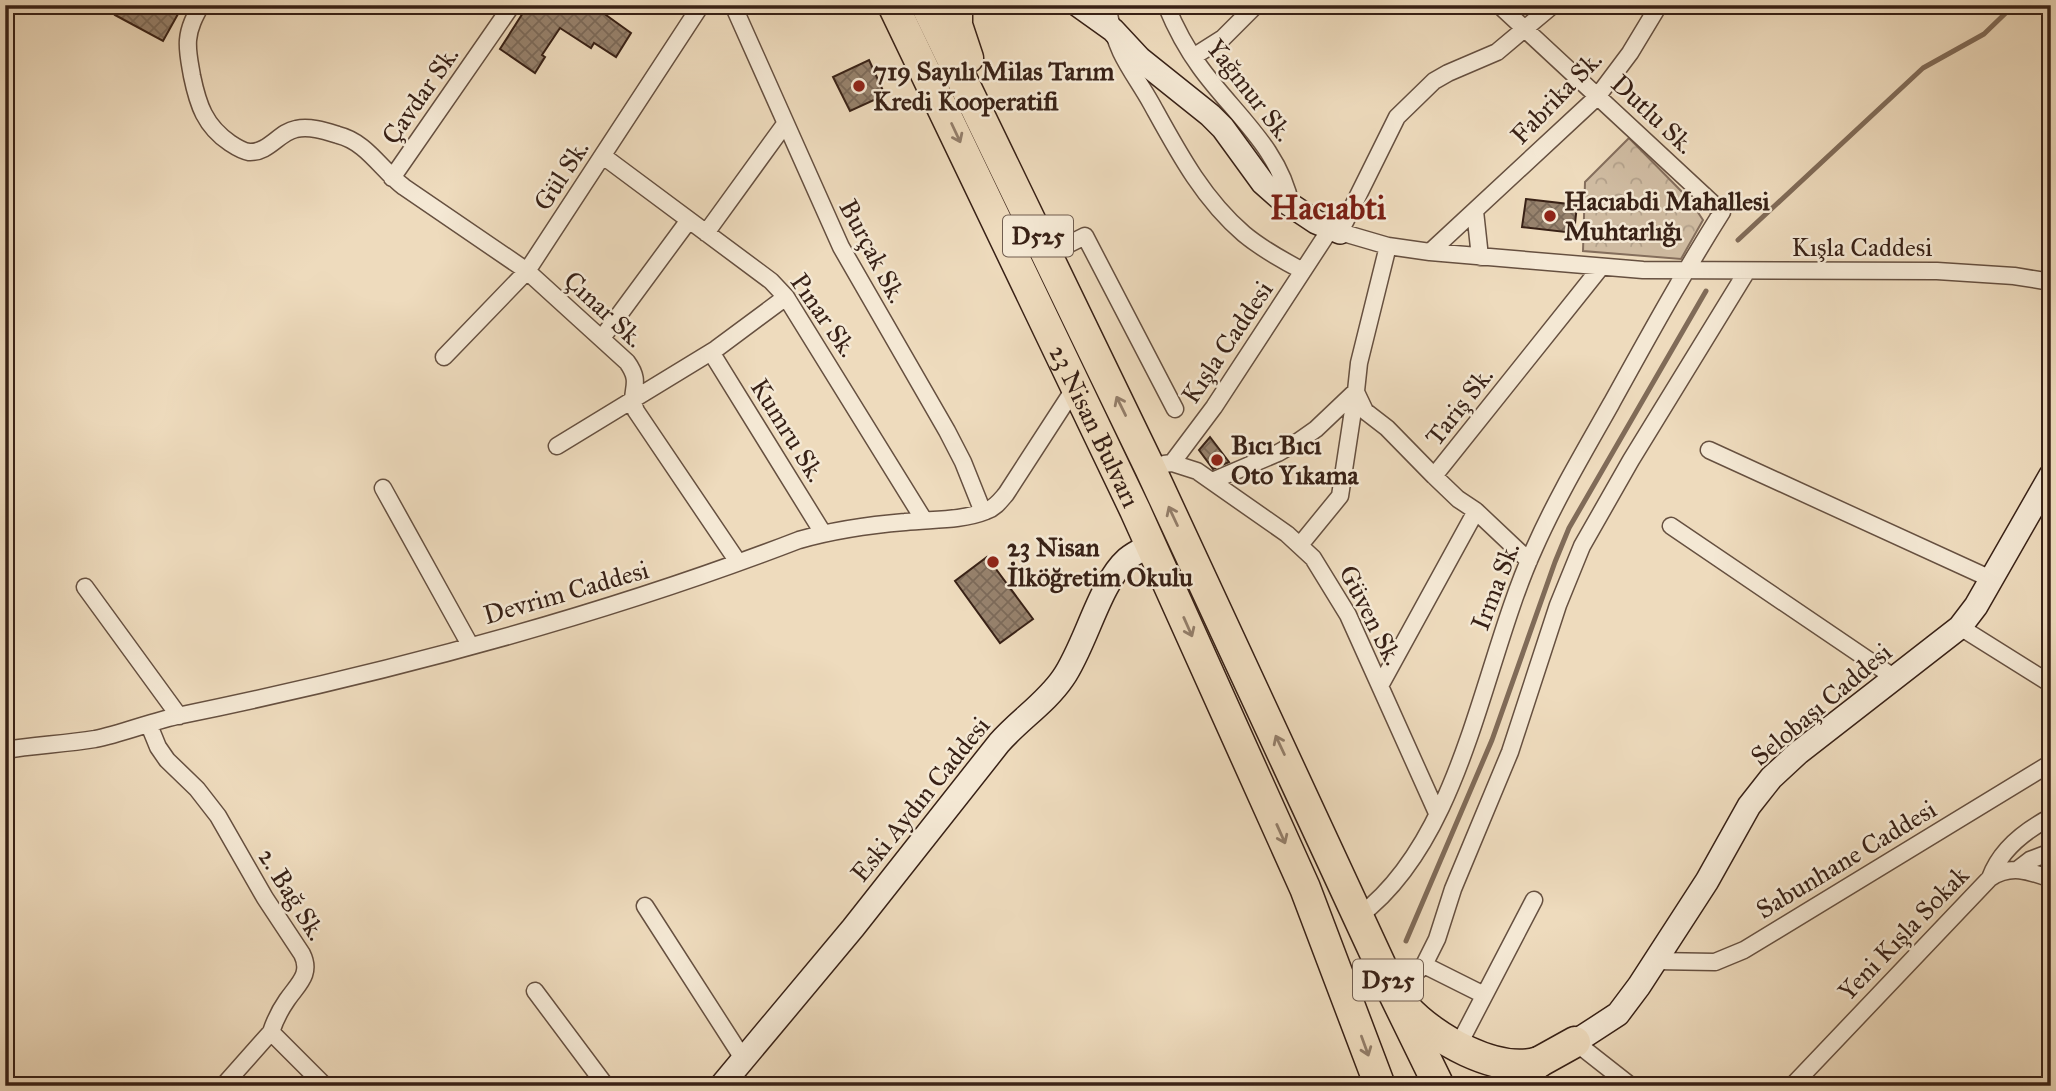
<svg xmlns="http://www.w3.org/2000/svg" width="2056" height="1091" font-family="'IM FELL Great Primer',serif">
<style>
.park{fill:url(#park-crowns);stroke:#846e5c;stroke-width:2}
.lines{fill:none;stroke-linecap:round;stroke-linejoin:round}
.stream{stroke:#806b58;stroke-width:5}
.building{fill:url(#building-cross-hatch);stroke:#382116;stroke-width:2}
.street-casing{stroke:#665040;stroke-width:19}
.secondary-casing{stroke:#382116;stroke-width:26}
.highway-casing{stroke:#382116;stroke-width:33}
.street{stroke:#f4e8d4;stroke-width:16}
.secondary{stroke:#f4e8d4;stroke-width:23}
.highway{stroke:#eedbbd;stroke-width:30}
.oneway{stroke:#937e6a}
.poi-dot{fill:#8f2418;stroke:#f4e8d4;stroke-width:2.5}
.labels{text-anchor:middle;stroke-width:5;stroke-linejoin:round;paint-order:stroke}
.shield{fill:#f4e8d4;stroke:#705d4f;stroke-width:2}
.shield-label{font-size:24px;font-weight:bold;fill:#382116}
.poi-label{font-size:26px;font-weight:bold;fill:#382116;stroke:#f4e8d4;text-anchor:start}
.street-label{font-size:26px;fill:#382116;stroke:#f4e8d4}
.district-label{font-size:33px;font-weight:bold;fill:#7a1f14;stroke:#f4e8d4}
</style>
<defs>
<pattern id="park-crowns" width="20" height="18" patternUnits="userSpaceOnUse" patternTransform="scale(1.75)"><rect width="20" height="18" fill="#cfbba1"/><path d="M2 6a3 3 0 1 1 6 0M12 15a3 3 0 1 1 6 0" fill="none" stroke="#b2a08a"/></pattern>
<pattern id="building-cross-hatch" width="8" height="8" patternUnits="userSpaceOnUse" patternTransform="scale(1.75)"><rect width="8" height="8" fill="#97826d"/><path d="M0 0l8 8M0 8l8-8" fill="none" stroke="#7c6a59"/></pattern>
</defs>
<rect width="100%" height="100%" fill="#eedbbd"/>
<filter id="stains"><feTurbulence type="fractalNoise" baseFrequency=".00286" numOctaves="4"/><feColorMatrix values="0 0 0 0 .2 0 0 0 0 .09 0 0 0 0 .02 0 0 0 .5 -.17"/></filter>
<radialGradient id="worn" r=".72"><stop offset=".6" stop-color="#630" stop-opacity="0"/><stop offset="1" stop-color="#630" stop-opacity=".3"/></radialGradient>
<!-- park -->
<path class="park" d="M1629,138L1689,199L1703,220L1681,259L1583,251L1585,182Z"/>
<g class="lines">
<!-- stream -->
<path class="stream" d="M1738,240L1923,68L1984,34L2014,5
M1406,941L1492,740L1555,562L1569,528L1706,291
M1343,1086L1346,1083"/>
</g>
<!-- building -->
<path class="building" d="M121,5H183L163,41L115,15Z
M528,5H592L631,33L616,57L594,43L591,48L560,28L542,55L545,57L535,73L500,49Z
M869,60L885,95L850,111L833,77Z
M1526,199L1577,205L1574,233L1522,227Z
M1210,437L1229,462L1213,469L1199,450Z
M987,557L1033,619L1000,643L955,581Z"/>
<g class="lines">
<!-- street casing -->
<g class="street-casing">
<path id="street" d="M201,5C195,16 189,27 188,40C187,52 190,64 192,76C198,105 205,126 230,143C236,147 242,151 249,152C269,153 279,132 296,129C310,126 325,131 338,135C367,142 381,170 404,187L527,271L627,362C644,385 627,391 636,411L738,562
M733,5L841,247L947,431L963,462L983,512
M1107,5C1110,21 1114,37 1121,52C1129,69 1141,85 1151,103C1177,150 1202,198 1244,234C1262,249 1282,260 1303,271
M1166,5C1175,27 1186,48 1200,67C1233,113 1280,148 1291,206
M1553,5L1497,52L1448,73L1434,81L1397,117L1340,232L1388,246L1430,252L1643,270L1937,271L2014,276L2051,282
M5,8L8,5
M1193,57L1223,38L1256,5
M603,156L771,281L786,297L924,520
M392,178L512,5
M1475,211L1480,257
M706,233L785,124
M1430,252L1597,97L1630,53L1659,5
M1047,255L1085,236L1175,409
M602,338L689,220
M711,352L823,533
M444,357L527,271L701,5
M1356,392L1365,411L1387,428L1434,476
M557,446L716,349L786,297
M1709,450L1991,579
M1172,463L1197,471L1287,534L1313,558L1348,615L1437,813
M1164,464L1172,463L1214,407L1331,228
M1212,481L1278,453L1299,441L1316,429L1356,391L1359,363L1388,246
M383,488L470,645
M1476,511L1529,561
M1671,526L1895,678
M1300,545L1340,496L1356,391
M85,587L179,716
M1960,627L2051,684
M1380,686L1476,511L1458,499L1434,476L1601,267
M149,725L158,747L167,760L197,789L218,816L265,898L302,954C312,974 298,984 287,1000C280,1010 275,1020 271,1032L325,1086
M5,750C35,745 65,744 95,739C124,733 152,721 182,715C391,672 599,617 799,540C834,530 869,525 905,522C931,519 961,521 986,511C995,508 1000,501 1006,494L1076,386
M2017,870L2030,860L2051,852
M1990,878C2011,864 2029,871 2051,879
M645,906L744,1060
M1359,916C1463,838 1482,663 1534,549C1556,499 1584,452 1611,404C1647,339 1682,275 1722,212L1499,5
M1655,961L1715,962L1744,950L2051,763
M1424,965L1484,995
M535,991L606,1086
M1394,994L1424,965L1437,939L1453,889L1510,752L1558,605L1582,546L1631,460L1747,271
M1575,1042L1631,1086
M1458,1046L1534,900
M223,1086L271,1032
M1792,1086L1990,878C2000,850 2026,830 2051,817"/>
</g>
<!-- secondary casing -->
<g class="secondary-casing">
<path id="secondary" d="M1078,5L1113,30L1140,59L1210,115L1223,128L1263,183L1280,198L1316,222L1340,232
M1575,1042L1618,1014L1639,986L1707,881L1749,806L1771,778L1798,753L1960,627L1976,606L2051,475
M721,1086L853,928L999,743C1019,720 1046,703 1063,678C1086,645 1099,584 1127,559C1134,553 1143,549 1151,545"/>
</g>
<!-- highway casing -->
<g class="highway-casing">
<g id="highway">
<path id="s1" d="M893,5L1135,510L1305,888L1380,1086"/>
<path d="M926,5L1150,468L1394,994L1439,1086"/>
<path d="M957,5V25L968,58"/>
<path d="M1406,1008C1433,1038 1497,1075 1539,1062"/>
<path d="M1505,1086L1539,1062L1575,1042"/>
</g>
</g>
<!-- street -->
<use href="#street" class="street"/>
<!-- secondary -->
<use href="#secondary" class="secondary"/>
<!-- highway -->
<use href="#highway" class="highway"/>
</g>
<!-- one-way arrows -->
<defs><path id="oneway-shaft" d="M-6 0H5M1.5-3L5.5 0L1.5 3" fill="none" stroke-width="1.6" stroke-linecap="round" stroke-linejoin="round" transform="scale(1.75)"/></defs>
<g class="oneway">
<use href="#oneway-shaft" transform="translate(956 133) rotate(65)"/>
<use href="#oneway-shaft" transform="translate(1121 406) rotate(-116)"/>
<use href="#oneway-shaft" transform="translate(1173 516) rotate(-115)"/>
<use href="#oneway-shaft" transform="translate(1188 627) rotate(66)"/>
<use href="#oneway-shaft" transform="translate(1280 745) rotate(-115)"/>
<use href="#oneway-shaft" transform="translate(1281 834) rotate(66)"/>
<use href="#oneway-shaft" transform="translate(1365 1046) rotate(70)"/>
</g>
<!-- markers -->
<g class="poi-dot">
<circle cx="859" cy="86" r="7"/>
<circle cx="1550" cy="216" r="7"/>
<circle cx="1217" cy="460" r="7"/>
<circle cx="993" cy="562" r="7"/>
</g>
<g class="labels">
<!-- shield labels -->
<g class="shield">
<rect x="1003" y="215.5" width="70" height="41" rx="5"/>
<rect x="1353" y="959.5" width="70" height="41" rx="5"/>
</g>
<g class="shield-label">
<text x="1038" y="244">D525</text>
<text x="1388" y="988">D525</text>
</g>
<!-- poi labels -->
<g class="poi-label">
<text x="873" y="80">719 Sayılı Milas Tarım<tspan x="873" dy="30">Kredi Kooperatifi</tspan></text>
<text x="1564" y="210">Hacıabdi Mahallesi<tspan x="1564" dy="30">Muhtarlığı</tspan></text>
<text x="1231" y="454">Bıcı Bıcı<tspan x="1231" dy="30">Oto Yıkama</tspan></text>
<text x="1007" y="556">23 Nisan<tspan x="1007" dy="30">İlköğretim Okulu</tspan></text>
</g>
<!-- street labels -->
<g class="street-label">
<text transform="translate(1250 90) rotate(52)" y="9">Yağmur Sk.</text>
<text transform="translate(420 95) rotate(-55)" y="9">Çavdar Sk.</text>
<text transform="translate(1556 97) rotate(-46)" y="9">Fabrika Sk.</text>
<text transform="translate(1653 114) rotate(43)" y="9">Dutlu Sk.</text>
<text transform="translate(561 175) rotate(-57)" y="9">Gül Sk.</text>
<text x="1862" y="256">Kışla Caddesi</text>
<text transform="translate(873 251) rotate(62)" y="9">Burçak Sk.</text>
<text transform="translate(604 309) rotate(43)" y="9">Çınar Sk.</text>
<text transform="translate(824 315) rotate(55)" y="9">Pınar Sk.</text>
<text transform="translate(1227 342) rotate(-56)" y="9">Kışla Caddesi</text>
<text transform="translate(1459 406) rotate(-52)" y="9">Tariş Sk.</text>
<text dy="9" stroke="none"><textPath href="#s1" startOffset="467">23 Nisan Bulvarı</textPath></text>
<text transform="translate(788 430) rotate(58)" y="9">Kumru Sk.</text>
<text transform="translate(1495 586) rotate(-69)" y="9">Irma Sk.</text>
<text transform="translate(566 592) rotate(-16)" y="9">Devrim Caddesi</text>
<text transform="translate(1371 615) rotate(63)" y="9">Güven Sk.</text>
<text transform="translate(1821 704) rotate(-40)" y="9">Selobaşı Caddesi</text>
<text transform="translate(920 799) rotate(-51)" y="9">Eski Aydın Caddesi</text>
<text transform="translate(1846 859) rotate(-31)" y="9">Sabunhane Caddesi</text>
<text transform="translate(292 894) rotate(58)" y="9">2. Bağ Sk.</text>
<text transform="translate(1903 933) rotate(-46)" y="9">Yeni Kışla Sokak</text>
</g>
<!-- district labels -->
<g class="district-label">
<text x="1328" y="219">Hacıabti</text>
</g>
</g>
<!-- margin -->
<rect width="2056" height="1091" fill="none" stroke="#eedbbd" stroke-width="28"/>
<rect x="7" y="7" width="2042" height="1077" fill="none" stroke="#382116" stroke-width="3.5"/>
<rect x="14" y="14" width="2028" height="1063" fill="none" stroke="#382116" stroke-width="2"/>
<rect width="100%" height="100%" filter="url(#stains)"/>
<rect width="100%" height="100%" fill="url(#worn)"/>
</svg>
